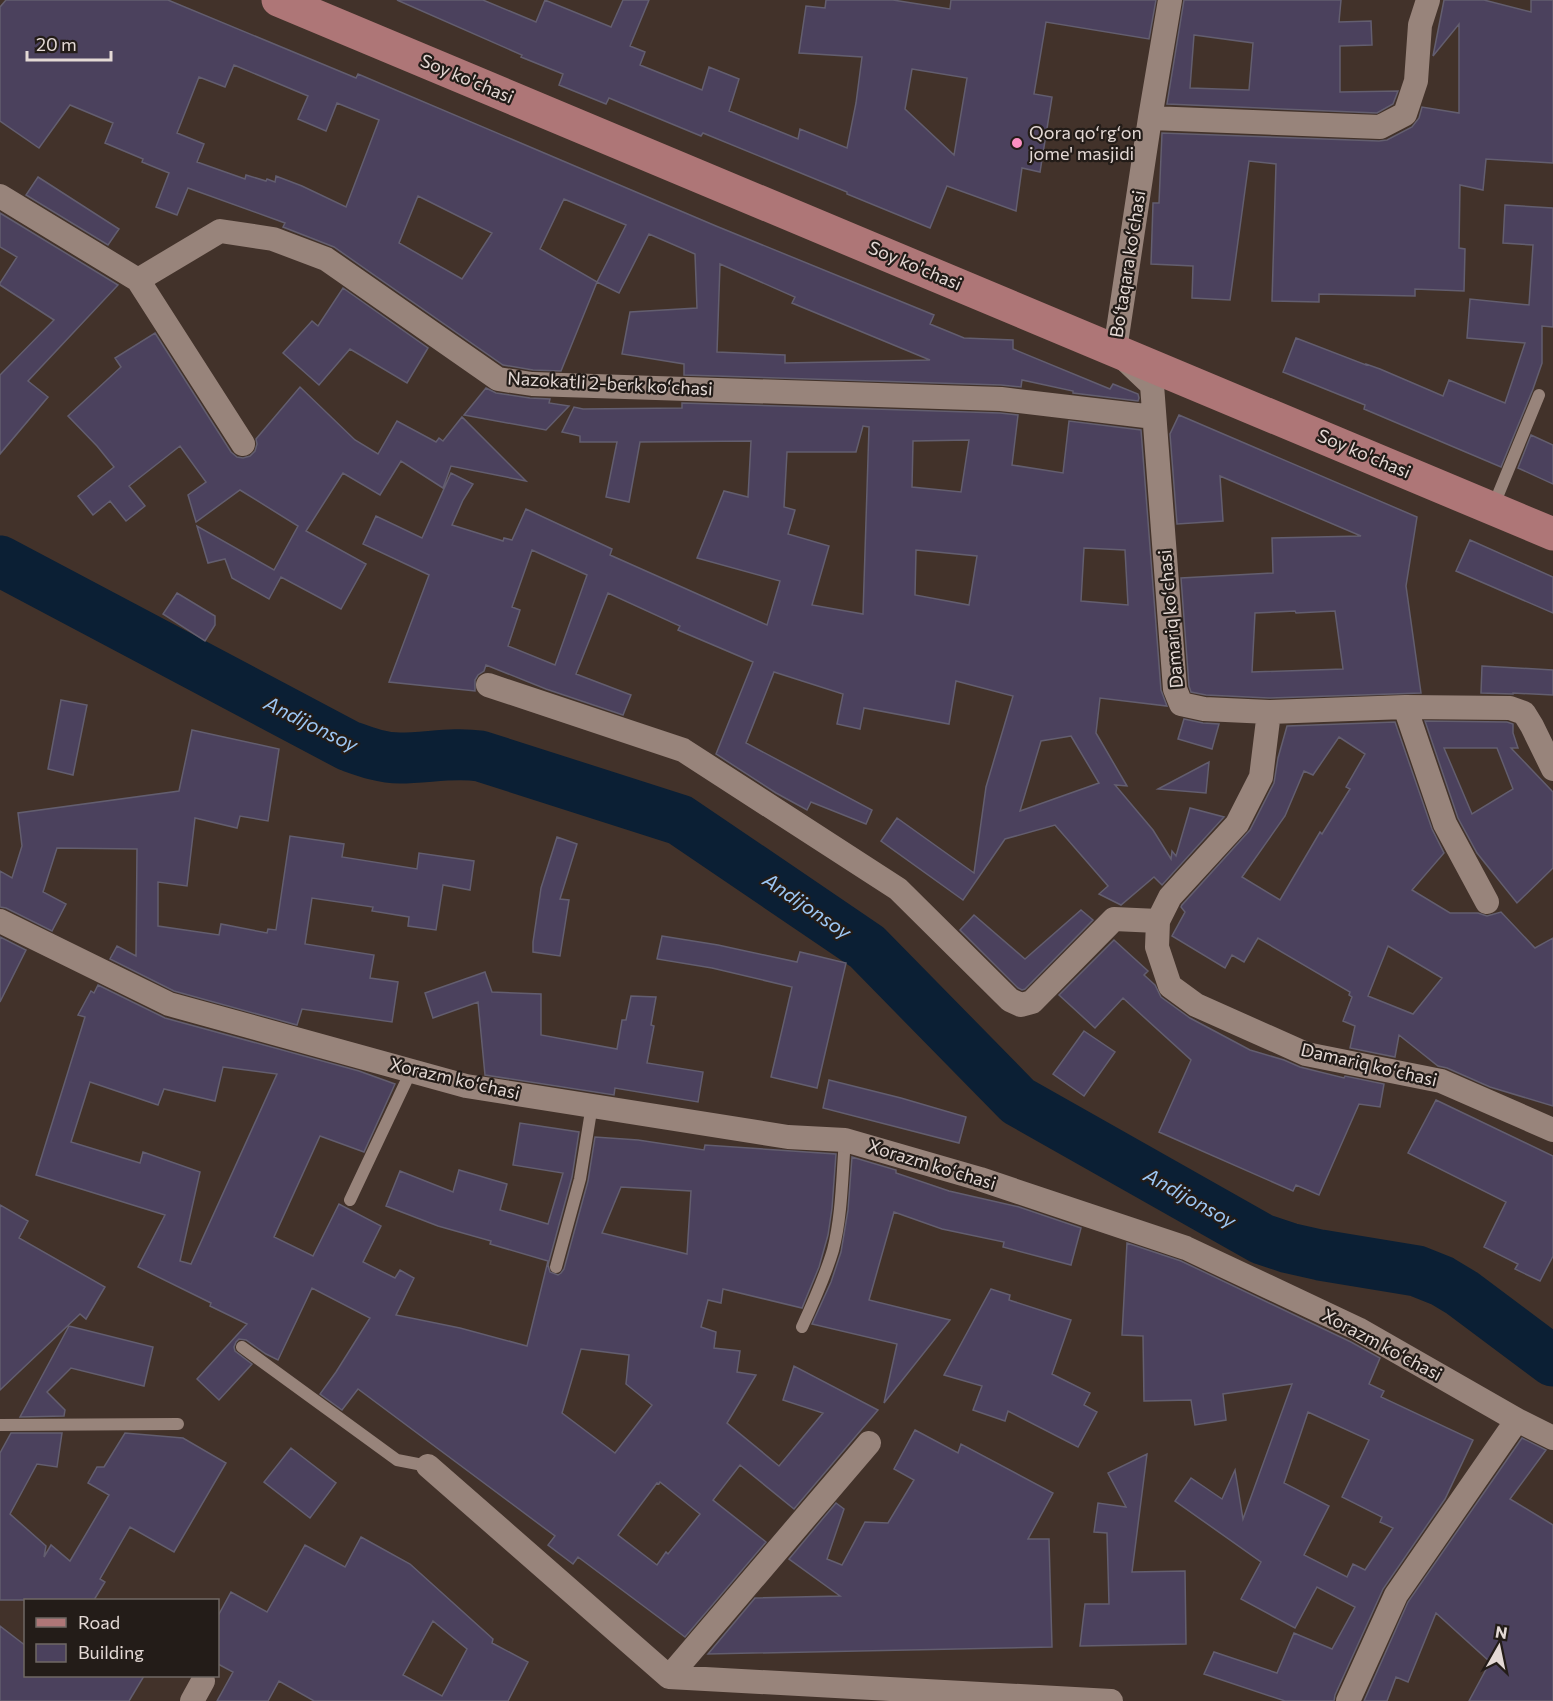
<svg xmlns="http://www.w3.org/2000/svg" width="1553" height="1701" font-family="Commissioner,sans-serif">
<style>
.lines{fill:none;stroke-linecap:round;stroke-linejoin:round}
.river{stroke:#0b1f34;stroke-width:51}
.building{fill:#4b415d;stroke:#635e6f;stroke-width:1.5;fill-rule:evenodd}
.service{stroke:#98847b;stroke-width:12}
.minor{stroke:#98847b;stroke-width:24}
.secondary{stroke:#ae7677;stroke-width:33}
.poi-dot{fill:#fc8fc3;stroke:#231c18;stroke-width:2}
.labels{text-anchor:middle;stroke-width:4.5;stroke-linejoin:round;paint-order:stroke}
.street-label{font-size:18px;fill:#e4d9d5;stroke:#231c18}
.poi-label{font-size:18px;fill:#e4d9d5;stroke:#231c18;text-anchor:start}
.water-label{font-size:20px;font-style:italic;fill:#9dc7f4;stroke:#231c18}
</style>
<rect width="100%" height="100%" fill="#42322a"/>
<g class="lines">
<!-- river -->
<path class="river" d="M0,561L349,746C366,752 382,758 400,758C427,758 453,752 480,756L680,820L867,947L1018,1101L1262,1239L1289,1248L1320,1255L1417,1271L1442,1281L1462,1293L1553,1361"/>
</g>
<!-- building -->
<path class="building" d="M6,0H168L356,78L358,74L716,226L934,315L930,324L964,338L1013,340V349L1110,389L1113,384L1138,394L1139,398L1138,401L1073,393V391L1022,380L1021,387L1001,385L684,375V364L622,354L630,312L697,308L695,254L649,234L619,293L597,282L561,371L533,370L503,365L334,247L283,227L285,223L188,188L177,215L156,207L169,173L142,162L143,159L105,143L113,123L70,105L39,148L0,121V7ZM234,65L308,96L298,119L326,131L337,103L379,120L346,207L302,186L276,176L275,182L267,179L266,181L246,175L245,179L197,162L204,144L177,133L199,77L225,87ZM418,196L492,233L462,279L399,243ZM564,199L626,225L597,282L540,249ZM720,264L795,297L792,303L930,360L785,363V355L717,352Z
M397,0H483L536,22L545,0L611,27L623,0H649L630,46L645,52L640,65L702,90L709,67L739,79L729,111L798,139L800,129L847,148L856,103L862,57L799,53L806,6L825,8L826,0H893L950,9L951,0H1156L1149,39L1046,22L1034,94L1052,97L1040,172L1022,168L1016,211L947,186L930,228L847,194V192L703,133L701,136L609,98L606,104L559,85L563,74L521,57L522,55ZM912,69L967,78L954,155L905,109Z
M1184,0H1341L1339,22L1371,21L1372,45L1340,46V92L1398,91L1393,104L1377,113L1167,104ZM1194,35L1253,43L1249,90L1190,88Z
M1444,0H1484L1531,12V0H1553V163L1486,159L1483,190L1460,185L1459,248L1465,249L1464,291L1415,289V296L1319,294V302L1272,301L1276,164L1249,161L1230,300L1192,298L1193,266L1151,264L1153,203H1159L1162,133L1379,141L1387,140L1412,127L1419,118L1422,107L1459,113V24L1433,56Z
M38,177L119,229L108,245L26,195Z
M1505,205L1553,208V327L1542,326V363L1533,389L1501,467L1364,409L1365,405L1283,372L1296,338L1366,365V364L1380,369L1443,396L1449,380L1505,403L1525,343L1467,338L1470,299L1529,305L1533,245L1503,243Z
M0,213L118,285L28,381L48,397L0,454V375L54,320L0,285V283L17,257L0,247Z
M343,288L428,348L407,383L350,349L319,385L283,353L312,321L318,326Z
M155,333L231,452L237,457L243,458L250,456L255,451L257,444L256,439L300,387L355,440L378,454L397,421L436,442L439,438L443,441L462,417L526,481L451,466L443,488L401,461L380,495L343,473L306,531L366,564L341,609L281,577L269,599L232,578L225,559L208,563L197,526L274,570L298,526L240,490L196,522L188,495L206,482L180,446L129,486L145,506L126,521L110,501L93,515L78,496L114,467L97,446L68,416L121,367L115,358Z
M486,388L496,393L530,398L550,399L549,403L569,406L546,430L464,415Z
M682,403L1000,413L1018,415L1012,465L1063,473L1069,421L1141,430L1161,690L1167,706L1100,698L1096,733L1127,786L1115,785L1153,830L1171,859L1172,851L1176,856L1190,808L1224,817L1162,885L1154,877L1121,905L1099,894L1108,886L1055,825L1005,839L963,900L881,841L897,818L974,873L986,787L1013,696L956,681L949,724L864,708L860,729L837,724L843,694L774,672L746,743L872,810L866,824L811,802L807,810L776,793L716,754L753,662L678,630L680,626L608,593L576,674L631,695L623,715L546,689L486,665L484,671L478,675L475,680V691L389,682L429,575L363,544L376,516L422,538L451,473L473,484L463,500L452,525L503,541L504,538L512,540L526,509L612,549L610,555L767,625L780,581L697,558L724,491L748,497L751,441L640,442L629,502L606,497L617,442H580V436L562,432L574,407L583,409L682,408ZM863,426L869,427L863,614L812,605L829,546L788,534L795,510L784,507L787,452H856ZM969,440L961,492L912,487L913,441ZM1084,548L1125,550L1128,605L1081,601ZM532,550L587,575L555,665L508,646L520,610L512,607ZM916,550L977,556L969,605L915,595ZM1071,736L1099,783L1020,811L1041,741Z
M1179,415L1417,517L1406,586L1421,693L1269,698L1206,695L1191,692L1189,686L1181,578L1273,573L1272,538L1361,536L1220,476L1223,521L1177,524L1170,434ZM1295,611L1296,613L1335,611L1343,669L1252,672L1255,613Z
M1531,435L1553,445V484L1518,468Z
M1470,540L1553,577V613L1456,571Z
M177,593L215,616V625L205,641L163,614Z
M1482,666L1553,670V695L1513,693V694L1481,693Z
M61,700L87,705L73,775L48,769Z
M1184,719L1203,723L1219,724L1212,749L1178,739Z
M1425,721L1507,722L1513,724V733L1518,748H1511L1553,792V868L1517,903L1477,853L1458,818ZM1444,748H1497L1513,789L1472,814Z
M1395,722L1432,829L1444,853L1412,890L1450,913H1478L1487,916L1501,912L1535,948L1553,938V1106L1490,1087L1447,1068L1438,1066L1399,1035L1395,1057L1350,1048L1355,1026L1343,1021L1352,997L1349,995L1350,992L1258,938L1244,962L1232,955L1225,968L1172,936L1185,912L1181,907L1182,905L1250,830L1274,783L1278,758L1287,726ZM1339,737L1365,754L1346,787L1350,789L1322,834L1320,832L1280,900L1242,877L1285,816L1304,771L1313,775ZM1388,946L1442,978L1413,1014L1368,996Z
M192,730L279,749L268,821L240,816L237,828L195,818L187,886L158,882V926L219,935L221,924L267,933L268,929L276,930L290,836L344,844L342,857L417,869L419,853L474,861L470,890L443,885L436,930L408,926L409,917L372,911L373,907L312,898L305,944L374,955L370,978L398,982L392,1022L302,1009L297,1025L174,991L110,959L117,946L136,956L137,849L57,848L43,892L66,904L52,931L6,908L0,907V871L12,878L22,846L18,813L179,791Z
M1209,762L1206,793L1158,789Z
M557,837L577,844L560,899L569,900L560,956L533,952V942L541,888Z
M1081,910L1093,920L1025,989L1022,990L1018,988L960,930L974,915L1025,959Z
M662,936L718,945L797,962L800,952L846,963L817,1088L771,1077L792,987L712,968L657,959Z
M0,937L26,950L0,1002Z
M1114,940L1148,971L1144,975L1155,985L1161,997L1190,1018L1250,1050L1284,1060L1300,1067L1344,1078L1345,1076L1384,1084L1380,1107L1359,1104L1319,1195L1296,1185L1293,1191L1159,1132L1191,1060L1123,998L1095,1028L1059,995Z
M485,972L492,992L541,994V1035L617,1049L622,1020H626L631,996L656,997L651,1025L654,1026L647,1063L703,1072L698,1102L615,1088L614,1095L485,1075L478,1002L433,1018L425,993Z
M98,985L165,1018L359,1071L395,1084L364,1152L320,1136L274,1237L313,1256L339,1204L381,1226L363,1262L395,1278L400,1270L414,1278L396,1315L460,1328L527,1346L548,1261L490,1244L491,1241L438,1226L386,1206L400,1171L453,1192L459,1170L507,1184L500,1210L548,1224L563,1173L513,1165L520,1123L579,1132L572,1177L548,1265L550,1272L558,1275L561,1273L564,1269L588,1181L595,1137L638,1140L704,1150L705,1145L836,1154L832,1208L828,1235L819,1267L802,1308L723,1289L721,1303L708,1300L701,1327L716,1332L714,1348L740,1351L737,1372L756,1375L727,1423L779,1466L823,1413L783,1400L794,1366L878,1410L794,1509L740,1465L713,1500L766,1542L685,1637L578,1557L573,1564L548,1545L555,1536L358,1389L342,1410L320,1394L336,1372L370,1318L312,1288L278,1360L266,1354L246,1340L239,1339L236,1342L234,1347L235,1351L252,1364L219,1400L197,1379L247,1324L210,1306L211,1303L138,1267L165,1215L36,1175L85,1017L78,1015L91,991L94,993ZM223,1067L277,1074L191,1264L180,1261L200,1172L143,1152L140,1163L71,1142L90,1082L158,1105L164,1089L215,1101ZM621,1187L691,1191L687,1254L602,1233ZM581,1349L629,1355L626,1384L652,1405L615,1453L562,1413ZM660,1482L700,1514L668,1554L666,1552L657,1565L618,1535L657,1483L659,1484Z
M1084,1031L1115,1052L1084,1096L1053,1074Z
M829,1080L901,1098L966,1117L959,1143L823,1108Z
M1436,1100L1553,1156V1256L1540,1281L1515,1269L1518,1264L1484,1247L1506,1202L1408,1153Z
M852,1157L896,1170V1173L949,1191L1019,1207L1081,1228L1071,1265L1003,1247L1004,1242L942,1229L894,1212L869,1300L950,1320L884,1403L897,1344L812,1324L831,1282L841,1252L848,1210Z
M0,1205L28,1221L19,1238L105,1287L86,1319L80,1314L0,1390Z
M1127,1243L1181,1261L1351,1342L1380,1358L1369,1384L1384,1391L1381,1397L1473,1440L1445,1499L1383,1589L1335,1695L1334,1701H1285L1204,1674L1214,1652L1277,1673L1294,1633L1332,1649L1355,1607L1317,1587L1295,1628L1241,1599L1261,1562L1175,1501L1191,1478L1222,1499L1235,1470L1243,1519L1292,1384L1223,1394L1226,1420L1195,1425L1191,1400L1144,1401L1143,1336L1122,1335ZM1308,1412L1369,1440L1342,1497L1382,1517L1380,1522L1393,1528L1365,1570L1353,1564L1347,1577L1304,1555L1329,1506L1284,1483Z
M991,1289L1010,1295L1009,1300L1071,1320L1052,1374L1090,1393L1084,1405L1097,1412L1078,1447L1008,1411L1005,1421L973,1410L982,1386L944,1375Z
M69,1326L153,1347L144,1386L71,1368L47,1392L65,1410L64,1416L20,1417Z
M915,1430L958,1453L961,1444L1053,1493L1028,1539H1049L1052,1647L708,1654L755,1598L840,1596L789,1559L836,1503L844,1509L827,1559L842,1565L865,1522L888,1523L914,1480L894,1469Z
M11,1433H62L57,1467L37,1464L10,1514L46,1546L44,1557L51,1545L70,1561L109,1495L88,1483L97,1467H104L125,1433L183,1438L226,1463L174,1552L130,1527L100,1579L105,1582L94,1600H0V1453Z
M1522,1438L1546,1450L1510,1499L1553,1525V1701H1469L1490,1662L1436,1613L1408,1682L1396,1677L1387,1701H1364L1408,1602Z
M291,1448L336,1483L310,1518L264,1482Z
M1147,1454L1132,1572L1185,1571L1186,1644L1080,1646L1085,1604H1109L1107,1533L1094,1532L1098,1503L1126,1507L1108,1473Z
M361,1537L410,1564L493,1639L492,1643L528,1662L508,1701H314L279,1681L268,1701H217L233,1672L218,1664V1616L231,1592L267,1612L305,1545L345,1567ZM433,1621L467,1649L442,1696L403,1675Z
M0,1626L26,1646V1676H144L129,1701H0Z"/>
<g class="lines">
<!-- service -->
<path class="service" d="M1493,507L1539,395
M350,1200L411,1071
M556,1267L580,1179L592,1105
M802,1327C814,1301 825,1277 833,1250C842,1215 842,1176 845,1140
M242,1347L397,1460L428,1466
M0,1425L178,1424"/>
<!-- minor -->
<path class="minor" d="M1170,0L1150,118L1115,350L1152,385L1175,689L1181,704L1204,709L1269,712L1261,777L1237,824L1170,897L1158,921L1157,947L1170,986L1196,1005L1306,1054L1441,1081L1553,1130
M1150,118L1380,127L1405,114L1416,81L1420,25L1428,0
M0,196L138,280L220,231L273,239L326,259L498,379L532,384L1001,399L1154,417
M138,280L243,444
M488,685L683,750L898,889L1010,1000L1021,1005L1032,1002L1114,919L1158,921
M1405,707L1445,824L1487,902
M1269,712L1405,707L1510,708L1524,713L1532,726L1553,769
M0,921L169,1004L466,1086L788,1137L845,1140L980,1179L1186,1248L1358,1329L1517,1420L1396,1595L1348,1701
M1517,1420L1553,1438
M428,1466L669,1677L1111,1701
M669,1677L869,1443
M192,1701L203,1681"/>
<!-- secondary -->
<path class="secondary" d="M278,0L1553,534"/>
</g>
<!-- markers -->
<circle class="poi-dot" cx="1017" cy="143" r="6"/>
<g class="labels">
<!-- street labels -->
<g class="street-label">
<text transform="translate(467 79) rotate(23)" y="6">Soy ko'chasi</text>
<text transform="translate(1128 264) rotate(-81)" y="6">Boʻtaqara koʻchasi</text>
<text transform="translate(915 266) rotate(23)" y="6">Soy ko'chasi</text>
<text transform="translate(610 384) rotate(3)" y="6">Nazokatli 2-berk koʻchasi</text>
<text transform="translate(1364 454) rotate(23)" y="6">Soy ko'chasi</text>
<text transform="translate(1171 619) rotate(-95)" y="6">Damariq koʻchasi</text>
<text transform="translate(1369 1065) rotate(13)" y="6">Damariq koʻchasi</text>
<text transform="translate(455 1079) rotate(13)" y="6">Xorazm koʻchasi</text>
<text transform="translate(932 1165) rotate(17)" y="6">Xorazm koʻchasi</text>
<text transform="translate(1382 1345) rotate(28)" y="6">Xorazm koʻchasi</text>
</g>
<!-- poi labels -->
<g class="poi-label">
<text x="1029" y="139">Qora qoʻrgʻon<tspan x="1029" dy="21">jome' masjidi</tspan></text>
</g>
<!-- water labels -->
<g class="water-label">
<text transform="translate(311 724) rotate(26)" y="7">Andijonsoy</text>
<text transform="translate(807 906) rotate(34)" y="7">Andijonsoy</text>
<text transform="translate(1190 1198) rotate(29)" y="7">Andijonsoy</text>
</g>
</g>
<!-- legend -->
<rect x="24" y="1599" width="195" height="78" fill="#231c18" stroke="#706864" stroke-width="1.5"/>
<rect x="36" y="1618" width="30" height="9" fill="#ae7677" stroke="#706864" stroke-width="1.5"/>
<text x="78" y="1629" font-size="18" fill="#e4d9d5">Road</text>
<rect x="36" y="1644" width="30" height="18" fill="#4b415d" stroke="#706864" stroke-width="1.5"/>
<text x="78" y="1659" font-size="18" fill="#e4d9d5">Building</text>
<!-- north arrow -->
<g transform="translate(1499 1647) rotate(9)" stroke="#231c18" stroke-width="4.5" paint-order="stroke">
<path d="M0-4.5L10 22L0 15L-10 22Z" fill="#e4d9d5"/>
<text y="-9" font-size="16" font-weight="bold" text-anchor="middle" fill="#e4d9d5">N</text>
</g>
<!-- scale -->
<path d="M27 51v9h84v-9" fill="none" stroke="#e4d9d5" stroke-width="3"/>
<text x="36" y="51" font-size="18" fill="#e4d9d5" stroke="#231c18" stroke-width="4.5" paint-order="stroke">20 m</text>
</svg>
